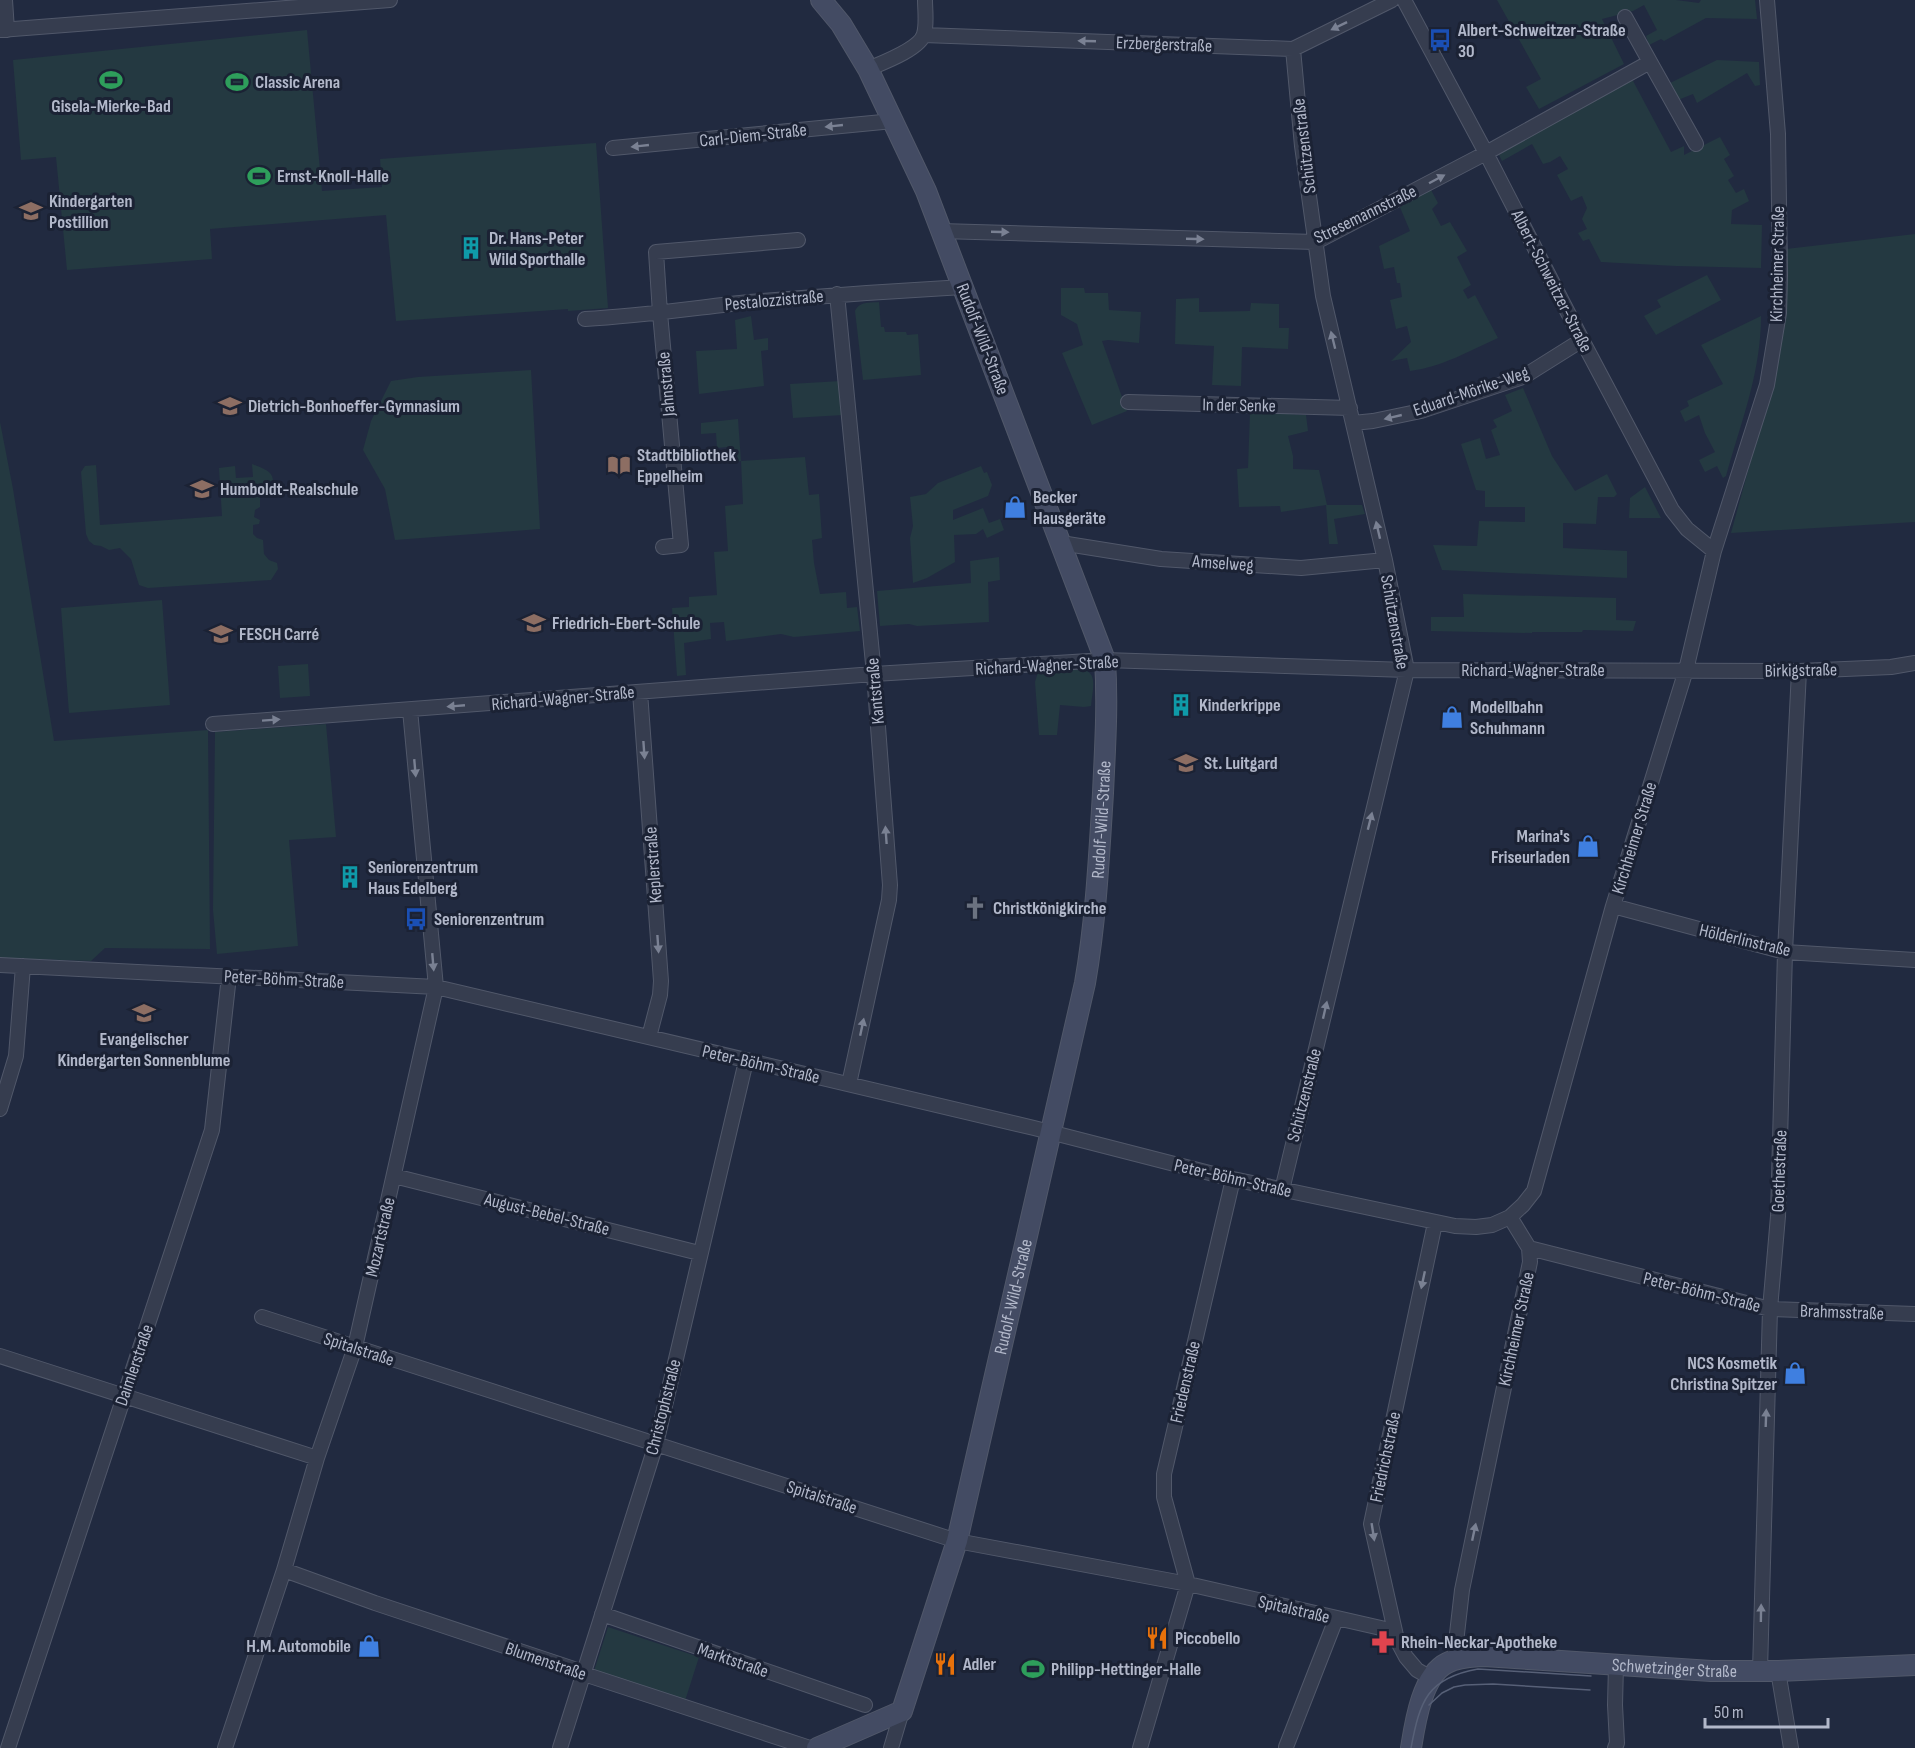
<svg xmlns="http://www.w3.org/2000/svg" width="1915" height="1748" font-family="'Sofia Sans Condensed',sans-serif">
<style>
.green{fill:#243941}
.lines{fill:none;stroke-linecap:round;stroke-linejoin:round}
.street-casing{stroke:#51586a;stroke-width:16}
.secondary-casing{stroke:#51586a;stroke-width:22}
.street{stroke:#363d4f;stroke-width:14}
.secondary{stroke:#434b63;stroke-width:20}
.tram{stroke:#576077;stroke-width:1.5}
.oneway{fill:#7a8193}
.labels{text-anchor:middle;stroke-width:6;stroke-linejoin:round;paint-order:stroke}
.poi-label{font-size:18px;font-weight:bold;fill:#b2b8ca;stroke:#1b2234;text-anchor:start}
.street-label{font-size:18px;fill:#b2b8ca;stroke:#1b2234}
</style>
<rect width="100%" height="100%" fill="#212a40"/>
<!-- green -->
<path class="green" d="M1497,0H1676L1699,3L1701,0H1755L1757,19L1706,18L1664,41L1661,39L1649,45L1646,36L1657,30L1644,5L1633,11L1602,19L1624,64L1539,109L1526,87L1541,79Z
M307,30L322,191L382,187L380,159L596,143L608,308L568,311V309L396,321L386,215L210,229L212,259L67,270L56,157L21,160L13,60Z
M1717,60L1759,62L1760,85L1755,86L1747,73L1697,103L1693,94L1678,100L1670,83Z
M1632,79L1671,152L1684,146V155L1720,137L1730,155L1724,159L1734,176L1728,180L1736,193L1744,189L1749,201L1732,210L1731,224L1762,225L1761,268L1676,266L1601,262L1589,239L1583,241L1578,233L1587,229L1582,219L1587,208L1582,196L1571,201L1557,175L1568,169L1560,156L1550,162L1543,164L1532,144L1502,161L1498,153Z
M1430,188L1438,203L1432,209L1441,226L1450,222L1467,251L1457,257L1471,285L1463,290L1468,299L1475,295L1498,338C1469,351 1442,367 1410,371L1407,358L1391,361L1411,342L1407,326L1396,329L1390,300L1402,297L1400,283H1397L1394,267L1384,269L1379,246L1410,231L1399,205Z
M1915,234V522L1731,533L1760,427L1786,249Z
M1707,275L1721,300L1656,335L1644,316L1661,307L1657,300Z
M1061,288H1084L1085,293H1108L1109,310L1141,312L1139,343L1108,340L1102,341L1127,411L1092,425L1062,353L1083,345L1077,324L1061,315Z
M1199,298V312L1250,311L1251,303L1279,304V328H1289L1288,349L1242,347L1241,386L1212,385L1214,346L1175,344L1176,299Z
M879,302L881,327H884L885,332H906L907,335L918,334L921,375L863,380L855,311C860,301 869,303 879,302Z
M751,316L754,340L768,338V350L761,351L764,386L699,394L696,351L737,349L735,320Z
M1761,316C1761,373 1741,422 1726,476L1723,478L1717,466L1705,472L1699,460L1715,452L1705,433L1699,415L1685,422L1680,411L1689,406L1687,401L1723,384L1701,345Z
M531,370L540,529L395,540L385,489L363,450L371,421L391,381L418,377Z
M841,381L843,415L793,418L790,384Z
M1523,388L1552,456L1575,491L1607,474L1617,494L1614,497H1598L1596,524L1563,523V548L1627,551V578L1442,570L1433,545L1477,546L1479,521L1525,522V507H1485V491L1476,490L1461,444L1480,438L1486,459L1500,455L1491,430L1497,427L1493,420L1512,411L1505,395Z
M1250,412L1306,415L1308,431L1288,436L1293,456V469L1319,470L1327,505H1362L1365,514L1334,519L1338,544H1329L1326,505L1281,512L1280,506L1239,507L1237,469L1248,468Z
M738,419L741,461L805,457L809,495L819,494L822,538L812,540L814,563L820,594L846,592L847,608L857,607L860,631L794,637L781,634L726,641L724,622L710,623L711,639L684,643L686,675L677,676L672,608L689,607V597L717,595L714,552L728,551L725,506L743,504L741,461L730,463L728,447L717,448L716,433L701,434V423Z
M0,422L13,489L54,741L208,730L210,949L105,948L91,961L0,958Z
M252,464C261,468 272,470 273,480L260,488V507L255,510L254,517L260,520L259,524L253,525V534L257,538L263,540L264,554L269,560L277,563L278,569L271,580L148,588L139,585L131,559L120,548L109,550L101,546L94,545L89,541L86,534L81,472L85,466L96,465L100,525L222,516L219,468L235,466L236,478L253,477Z
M981,466L984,473L987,472L992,485L988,496L953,510V520L983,508L989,523L1000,519L1004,530L987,538L983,529L976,534L954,535L955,562L927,578L913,583L910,538L913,526L910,497L926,494L938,483Z
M1645,487L1661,518H1629L1630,498Z
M999,557L1000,580L988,582L989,622L917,626L909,624L880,626L877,591L971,583L970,561Z
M1463,594L1616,598V620L1636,621L1633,631L1583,630L1582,632H1532V633L1431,631V617H1464Z
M162,600L170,705L69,713L61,608Z
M308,664L310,696L280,698L278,666Z
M1079,669C1100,670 1092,691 1091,706L1084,707L1060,705L1057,735H1039L1035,682L1038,672Z
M326,724L336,837L289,840L298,946L217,954L213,910L215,732Z
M608,1627L699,1657L685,1701L594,1671Z"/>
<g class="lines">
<!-- street casing -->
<g class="street-casing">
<path id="street" d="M5,0L7,30
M1404,0L1486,153L1582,340L1672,510L1687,529L1714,551
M1625,17L1650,62
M0,30L390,0
M924,35L1293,49L1392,0
M868,69C882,63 920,49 924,34C927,24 925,10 925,0
M613,148L893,121
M941,231L1316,242L1486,153L1650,62L1696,144
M837,294L874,674L890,885L889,900L849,1084
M585,319C640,316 694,308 749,302C820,296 891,291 963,287
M1128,402L1350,408
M1353,423L1373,421L1421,411L1523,377L1582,340
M1061,543L1161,559L1301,568L1385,560
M663,547L681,545L660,313L656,252L798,240
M640,692L661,981L660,995L649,1037
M213,724L874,674L1105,660L1407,670L1799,671L1891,667L1915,663
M1613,906L1785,952L1915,960
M0,965L436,987L1034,1128L1233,1179L1455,1226L1476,1227L1492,1225L1510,1217L1523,1205L1534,1191L1613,906L1686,670L1714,551L1767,385L1779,313L1780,275L1778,134L1767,0
M0,1109L16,1056L23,966
M394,1176L699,1253
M1282,1190L1407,670L1385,560L1323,296L1302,146L1293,49
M1529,1248L1770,1309L1915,1314
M262,1317L957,1541L1188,1584L1394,1631
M0,1356L317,1458
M284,1570L375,1603L577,1670L584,1674L810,1748
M1188,1584L1164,1497V1474L1233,1179
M602,1614L865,1705
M1454,1660L1462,1590L1530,1262L1529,1248L1510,1217
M1760,1671L1770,1309L1778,1216L1785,952L1799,671
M1778,1671L1791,1748
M1431,1678L1417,1670L1406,1657L1397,1640L1371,1524L1435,1223
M1286,1747L1336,1619
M8,1748L212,1130L229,976
M225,1748L284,1570L317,1458L355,1347L436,987L410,710
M560,1748L656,1444L746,1061
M891,1748L902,1711
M1140,1748L1188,1584
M1615,1748L1617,1743L1615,1705L1616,1665"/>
</g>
<!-- secondary casing -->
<g class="secondary-casing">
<g id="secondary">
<path id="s1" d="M817,1748L902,1711L957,1541L1085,983C1096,920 1099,857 1103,793C1105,748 1108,705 1105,660L926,191L868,69L841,24L821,0"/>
<path id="s2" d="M1411,1748C1415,1723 1422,1675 1447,1663C1458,1657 1471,1657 1484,1656L1711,1671H1778L1915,1665"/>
</g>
</g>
<!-- street -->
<use href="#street" class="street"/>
<!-- secondary -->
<use href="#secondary" class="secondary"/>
<!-- tram -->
<path class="tram" d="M1429,1705L1442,1693L1454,1687L1465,1685L1493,1684L1590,1690
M1411,1748C1420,1701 1427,1678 1478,1669L1591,1676"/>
</g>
<!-- one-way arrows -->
<defs><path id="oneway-solid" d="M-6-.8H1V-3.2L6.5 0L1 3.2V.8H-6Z" transform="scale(1.5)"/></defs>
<g class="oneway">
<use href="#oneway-solid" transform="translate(1339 26) rotate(154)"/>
<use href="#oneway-solid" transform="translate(1087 41) rotate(-178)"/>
<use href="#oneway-solid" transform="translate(834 126) rotate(174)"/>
<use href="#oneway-solid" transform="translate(640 146) rotate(174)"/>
<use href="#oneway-solid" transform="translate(1437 179) rotate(-28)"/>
<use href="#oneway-solid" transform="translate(1000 232) rotate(2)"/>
<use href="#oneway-solid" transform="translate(1195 239) rotate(2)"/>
<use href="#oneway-solid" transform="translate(1333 340) rotate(-104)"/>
<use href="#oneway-solid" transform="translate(1393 417) rotate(167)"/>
<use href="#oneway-solid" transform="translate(1378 530) rotate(-103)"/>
<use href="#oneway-solid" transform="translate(456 706) rotate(175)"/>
<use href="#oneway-solid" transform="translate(271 720) rotate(-4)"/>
<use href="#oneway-solid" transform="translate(644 750) rotate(86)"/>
<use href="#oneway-solid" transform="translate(415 768) rotate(85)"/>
<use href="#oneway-solid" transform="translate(1370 821) rotate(-76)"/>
<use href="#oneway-solid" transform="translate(886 835) rotate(-94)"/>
<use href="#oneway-solid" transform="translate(658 944) rotate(86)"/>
<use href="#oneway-solid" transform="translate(433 962) rotate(85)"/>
<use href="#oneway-solid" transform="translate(1325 1010) rotate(-77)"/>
<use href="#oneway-solid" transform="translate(862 1027) rotate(-78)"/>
<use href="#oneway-solid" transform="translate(1423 1280) rotate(102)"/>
<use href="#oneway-solid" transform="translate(1766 1418) rotate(-88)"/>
<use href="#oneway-solid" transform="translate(1373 1532) rotate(81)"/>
<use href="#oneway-solid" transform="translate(1474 1532) rotate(-78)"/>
<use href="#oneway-solid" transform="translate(1761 1613) rotate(-89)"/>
</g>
<!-- icons -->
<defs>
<g id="bus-bare" transform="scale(1.8)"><path d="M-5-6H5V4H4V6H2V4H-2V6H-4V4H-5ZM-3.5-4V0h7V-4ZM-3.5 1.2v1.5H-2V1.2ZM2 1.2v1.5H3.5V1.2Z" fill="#1a4fb4" stroke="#1b2234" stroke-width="2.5" paint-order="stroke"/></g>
<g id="stadium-bare" transform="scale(1.8)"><path d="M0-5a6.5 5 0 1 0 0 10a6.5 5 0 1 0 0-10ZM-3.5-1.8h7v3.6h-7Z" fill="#2e9e5b" stroke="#1b2234" stroke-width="2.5" paint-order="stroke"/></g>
<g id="school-bare" transform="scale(1.8)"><path d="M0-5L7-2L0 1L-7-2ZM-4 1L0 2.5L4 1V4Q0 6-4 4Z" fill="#8d6e63" stroke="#1b2234" stroke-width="2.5" paint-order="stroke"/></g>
<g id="building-bare" transform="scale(1.8)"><path d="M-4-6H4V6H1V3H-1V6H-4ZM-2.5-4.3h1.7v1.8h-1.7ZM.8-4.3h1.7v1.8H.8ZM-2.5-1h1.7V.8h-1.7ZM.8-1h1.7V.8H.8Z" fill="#0f9aa8" stroke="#1b2234" stroke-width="2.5" paint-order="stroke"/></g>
<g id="library-bare" transform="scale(1.8)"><path d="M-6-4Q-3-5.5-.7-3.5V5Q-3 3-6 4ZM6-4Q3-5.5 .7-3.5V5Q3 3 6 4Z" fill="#8d6e63" stroke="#1b2234" stroke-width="2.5" paint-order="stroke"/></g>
<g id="shop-bare" transform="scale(1.8)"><path d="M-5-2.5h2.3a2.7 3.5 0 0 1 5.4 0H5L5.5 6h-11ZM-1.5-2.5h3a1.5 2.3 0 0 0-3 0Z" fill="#3f7fe0" stroke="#1b2234" stroke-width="2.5" paint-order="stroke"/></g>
<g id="church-bare" transform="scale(1.8)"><path d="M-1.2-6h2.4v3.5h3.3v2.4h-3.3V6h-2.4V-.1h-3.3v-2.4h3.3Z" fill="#6b7280" stroke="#1b2234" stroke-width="2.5" paint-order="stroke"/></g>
<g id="restaurant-bare" transform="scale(1.8)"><path d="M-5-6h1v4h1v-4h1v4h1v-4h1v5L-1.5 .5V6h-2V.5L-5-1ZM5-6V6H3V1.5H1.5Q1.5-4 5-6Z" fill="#e8710a" stroke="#1b2234" stroke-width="2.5" paint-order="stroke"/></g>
<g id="pharmacy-bare" transform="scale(1.8)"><path d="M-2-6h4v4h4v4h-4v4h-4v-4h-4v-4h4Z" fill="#e0444e" stroke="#1b2234" stroke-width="2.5" paint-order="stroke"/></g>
</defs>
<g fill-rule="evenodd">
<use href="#bus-bare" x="1440" y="40"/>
<use href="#stadium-bare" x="111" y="80"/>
<use href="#stadium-bare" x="237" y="82"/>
<use href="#stadium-bare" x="259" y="176"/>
<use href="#school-bare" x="31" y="211"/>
<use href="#building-bare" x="471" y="248"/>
<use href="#school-bare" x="230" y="406"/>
<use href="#library-bare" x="619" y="465"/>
<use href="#school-bare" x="202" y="489"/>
<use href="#shop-bare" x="1015" y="507"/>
<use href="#school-bare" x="534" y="623"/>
<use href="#school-bare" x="221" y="634"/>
<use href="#building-bare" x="1181" y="705"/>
<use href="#shop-bare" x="1452" y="717"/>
<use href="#school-bare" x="1186" y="763"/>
<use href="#shop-bare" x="1588" y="846"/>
<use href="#building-bare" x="350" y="877"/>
<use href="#church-bare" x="975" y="908"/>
<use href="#bus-bare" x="416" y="919"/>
<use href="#school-bare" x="144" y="1013"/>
<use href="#shop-bare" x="1795" y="1373"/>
<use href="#restaurant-bare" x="1157" y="1638"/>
<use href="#pharmacy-bare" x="1383" y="1642"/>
<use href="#shop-bare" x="369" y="1646"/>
<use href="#restaurant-bare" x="945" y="1664"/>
<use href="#stadium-bare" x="1033" y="1669"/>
</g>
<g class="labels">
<!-- poi labels -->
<g class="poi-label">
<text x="1458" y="36">Albert-Schweitzer-Straße<tspan x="1458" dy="21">30</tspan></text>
<text x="255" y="88">Classic Arena</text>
<text x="111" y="112" text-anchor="middle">Gisela-Mierke-Bad</text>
<text x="277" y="182">Ernst-Knoll-Halle</text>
<text x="49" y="207">Kindergarten<tspan x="49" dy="21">Postillion</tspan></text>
<text x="489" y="244">Dr. Hans-Peter<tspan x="489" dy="21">Wild Sporthalle</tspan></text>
<text x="248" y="412">Dietrich-Bonhoeffer-Gymnasium</text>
<text x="637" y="461">Stadtbibliothek<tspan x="637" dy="21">Eppelheim</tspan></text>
<text x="220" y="495">Humboldt-Realschule</text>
<text x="1033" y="503">Becker<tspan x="1033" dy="21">Hausgeräte</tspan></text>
<text x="552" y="629">Friedrich-Ebert-Schule</text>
<text x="239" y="640">FESCH Carré</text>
<text x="1199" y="711">Kinderkrippe</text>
<text x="1470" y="713">Modellbahn<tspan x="1470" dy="21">Schuhmann</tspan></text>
<text x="1204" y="769">St. Luitgard</text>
<text x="1570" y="842" text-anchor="end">Marina's<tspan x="1570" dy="21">Friseurladen</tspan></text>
<text x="368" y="873">Seniorenzentrum<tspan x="368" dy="21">Haus Edelberg</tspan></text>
<text x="993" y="914">Christkönigkirche</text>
<text x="434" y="925">Seniorenzentrum</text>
<text x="144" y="1045" text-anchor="middle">Evangelischer<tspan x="144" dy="21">Kindergarten Sonnenblume</tspan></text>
<text x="1777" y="1369" text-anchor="end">NCS Kosmetik<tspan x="1777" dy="21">Christina Spitzer</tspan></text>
<text x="1175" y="1644">Piccobello</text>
<text x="1401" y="1648">Rhein-Neckar-Apotheke</text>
<text x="351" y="1652" text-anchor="end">H.M. Automobile</text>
<text x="963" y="1670">Adler</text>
<text x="1051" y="1675">Philipp-Hettinger-Halle</text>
</g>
<!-- street labels -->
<g class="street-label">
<text transform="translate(1164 44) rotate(2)" y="6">Erzbergerstraße</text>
<text transform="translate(753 135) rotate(-6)" y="6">Carl-Diem-Straße</text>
<text transform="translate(1304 146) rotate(-97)" y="6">Schützenstraße</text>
<text transform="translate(1365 214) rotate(-26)" y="6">Stresemannstraße</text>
<text transform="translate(1777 264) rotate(-89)" y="6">Kirchheimer Straße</text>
<text transform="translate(1552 281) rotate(63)" y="6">Albert-Schweitzer-Straße</text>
<text transform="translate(774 300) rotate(-5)" y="6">Pestalozzistraße</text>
<text transform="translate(983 339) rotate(69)" y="6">Rudolf-Wild-Straße</text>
<text transform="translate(666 384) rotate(-95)" y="6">Jahnstraße</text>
<text transform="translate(1471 391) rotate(-19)" y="6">Eduard-Mörike-Weg</text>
<text transform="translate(1239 405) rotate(1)" y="6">In der Senke</text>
<text transform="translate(1223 563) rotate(4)" y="6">Amselweg</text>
<text transform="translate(1395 622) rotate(80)" y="6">Schützenstraße</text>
<text transform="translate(1047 665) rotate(-3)" y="6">Richard-Wagner-Straße</text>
<text x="1533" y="676">Richard-Wagner-Straße</text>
<text transform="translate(1801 670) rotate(-1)" y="6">Birkigstraße</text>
<text transform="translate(875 691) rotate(-95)" y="6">Kantstraße</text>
<text transform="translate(563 698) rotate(-5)" y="6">Richard-Wagner-Straße</text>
<text dy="6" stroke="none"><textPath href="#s1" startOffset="1008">Rudolf-Wild-Straße</textPath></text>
<text transform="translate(1634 838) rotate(-73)" y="6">Kirchheimer Straße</text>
<text transform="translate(653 865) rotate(-94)" y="6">Keplerstraße</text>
<text transform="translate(1745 940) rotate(13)" y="6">Hölderlinstraße</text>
<text transform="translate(284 979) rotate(3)" y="6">Peter-Böhm-Straße</text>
<text transform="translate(761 1064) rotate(13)" y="6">Peter-Böhm-Straße</text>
<text transform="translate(1304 1095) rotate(-76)" y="6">Schützenstraße</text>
<text transform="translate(1779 1171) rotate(-88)" y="6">Goethestraße</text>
<text transform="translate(1233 1178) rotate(13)" y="6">Peter-Böhm-Straße</text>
<text transform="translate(547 1214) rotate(14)" y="6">August-Bebel-Straße</text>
<text transform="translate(380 1237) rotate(-77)" y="6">Mozartstraße</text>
<text transform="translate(1702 1292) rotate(14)" y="6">Peter-Böhm-Straße</text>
<text dy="6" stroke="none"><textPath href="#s1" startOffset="522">Rudolf-Wild-Straße</textPath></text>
<text transform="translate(1842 1312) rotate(2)" y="6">Brahmsstraße</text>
<text transform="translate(1516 1329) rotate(-78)" y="6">Kirchheimer Straße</text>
<text transform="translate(359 1349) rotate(18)" y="6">Spitalstraße</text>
<text transform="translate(134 1365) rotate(-71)" y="6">Daimlerstraße</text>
<text transform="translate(1185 1382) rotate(-77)" y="6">Friedenstraße</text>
<text transform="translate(663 1407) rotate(-76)" y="6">Christophstraße</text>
<text transform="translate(1385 1457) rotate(-78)" y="6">Friedrichstraße</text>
<text transform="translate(822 1497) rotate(18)" y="6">Spitalstraße</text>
<text transform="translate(1294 1609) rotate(13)" y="6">Spitalstraße</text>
<text transform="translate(733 1660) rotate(19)" y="6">Marktstraße</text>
<text transform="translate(546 1661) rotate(19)" y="6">Blumenstraße</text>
<text dy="6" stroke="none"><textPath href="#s2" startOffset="324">Schwetzinger Straße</textPath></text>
</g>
</g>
<!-- scale -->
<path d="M1705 1718v9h123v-9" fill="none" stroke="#b2b8ca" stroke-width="3"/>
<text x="1714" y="1718" font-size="18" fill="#b2b8ca" stroke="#1b2234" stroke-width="4.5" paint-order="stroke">50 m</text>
</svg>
